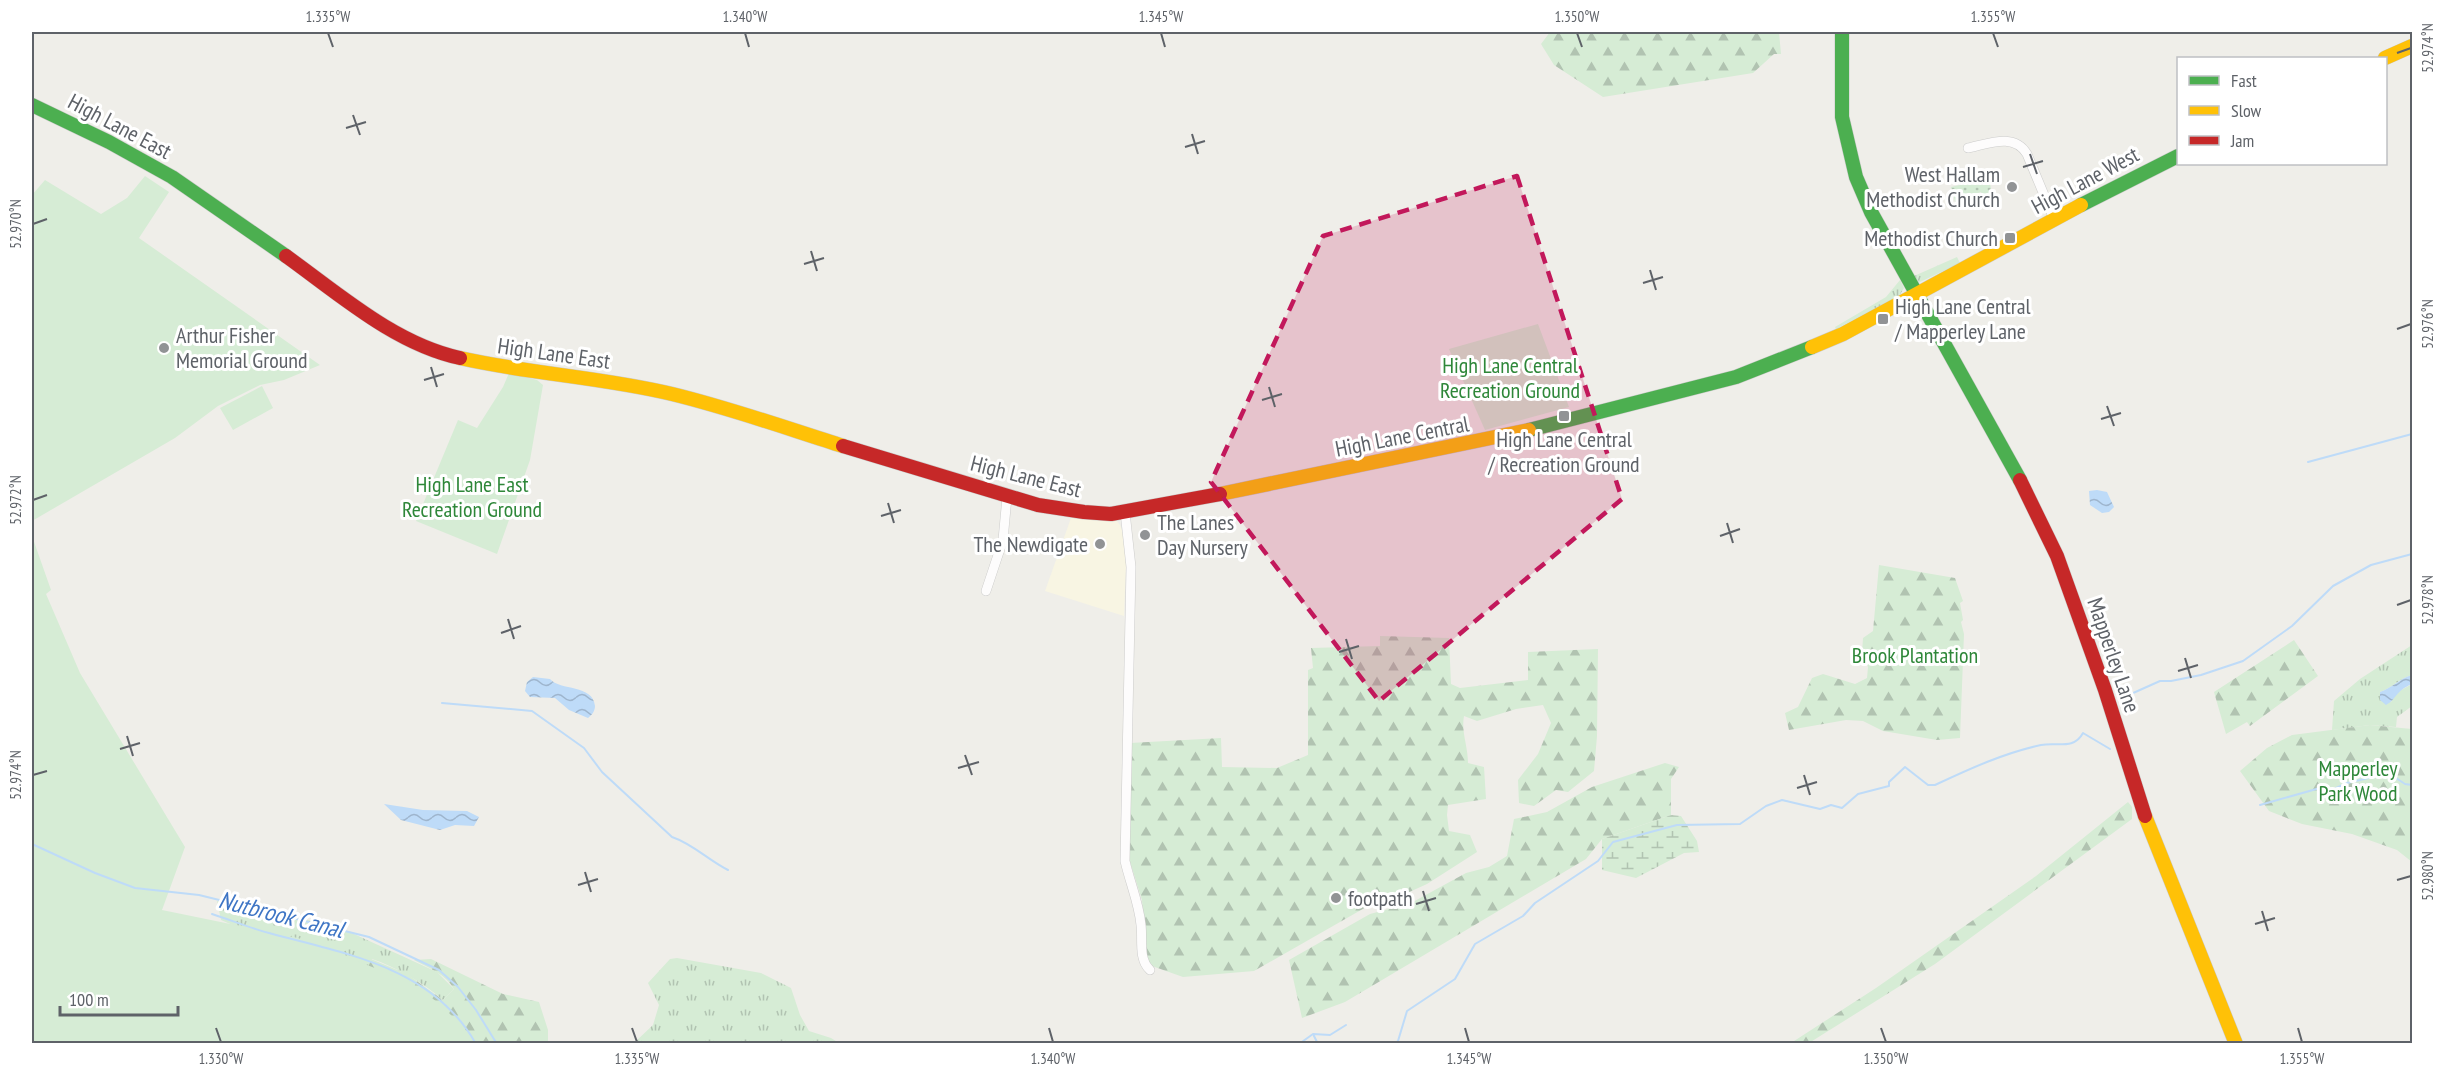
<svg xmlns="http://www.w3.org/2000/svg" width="2444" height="1075" font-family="'PT Sans Narrow',sans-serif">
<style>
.commercial{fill:#f8f5e3}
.grass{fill:url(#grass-tufts)}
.forest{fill:url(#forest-firs)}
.wetland{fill:url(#wetland-marsh)}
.park{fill:#d6ecd5}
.garden{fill:url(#garden-dots)}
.water{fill:url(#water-waves)}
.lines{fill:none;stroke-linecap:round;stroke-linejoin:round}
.stream{stroke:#bedbf8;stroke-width:2}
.street-casing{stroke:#cccccb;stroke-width:10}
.fast-casing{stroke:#cbcbca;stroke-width:15}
.slow-casing{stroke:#cbcbca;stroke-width:15}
.jam-casing{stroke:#cbcbca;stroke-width:15}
.street{stroke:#fdfcfc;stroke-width:9}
.fast{stroke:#4caf50;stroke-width:14}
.slow{stroke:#ffc107;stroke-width:14}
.jam{stroke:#c62828;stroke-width:14}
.marked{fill:#c2185b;fill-opacity:0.2;stroke:#c2185b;stroke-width:4.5;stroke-dasharray:12 8;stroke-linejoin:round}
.ticks{fill:none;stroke:#5e6268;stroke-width:2}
.poi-dot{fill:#919395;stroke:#fff;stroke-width:2}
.labels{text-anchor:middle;stroke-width:6;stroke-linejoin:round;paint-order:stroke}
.street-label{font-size:22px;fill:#5e6268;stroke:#fff}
.poi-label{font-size:22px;fill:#5e6268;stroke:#fff;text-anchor:start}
.park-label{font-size:22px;fill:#2e8739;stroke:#fff}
.water-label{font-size:24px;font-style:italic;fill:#3e75c5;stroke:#fff}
.neatline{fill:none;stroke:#5e6268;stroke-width:2}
.ticks-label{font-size:15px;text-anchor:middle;fill:#5e6268}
</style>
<defs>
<pattern id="grass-tufts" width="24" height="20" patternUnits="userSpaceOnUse" patternTransform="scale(1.5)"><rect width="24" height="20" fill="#d6ecd5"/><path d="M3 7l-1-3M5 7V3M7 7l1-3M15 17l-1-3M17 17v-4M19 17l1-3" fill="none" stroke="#b1c3b1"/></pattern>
<pattern id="forest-firs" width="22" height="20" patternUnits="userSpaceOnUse" patternTransform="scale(1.5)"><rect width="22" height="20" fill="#d6ecd5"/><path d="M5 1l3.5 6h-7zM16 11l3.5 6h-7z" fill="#b1c3b1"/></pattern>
<pattern id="wetland-marsh" width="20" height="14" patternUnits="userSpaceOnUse" patternTransform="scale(1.5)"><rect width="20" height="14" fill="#d6ecd5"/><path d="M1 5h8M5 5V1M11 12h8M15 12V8" fill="none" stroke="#b1c3b1"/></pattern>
<pattern id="garden-dots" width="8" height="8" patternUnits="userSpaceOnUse" patternTransform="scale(1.5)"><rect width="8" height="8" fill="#d6ecd5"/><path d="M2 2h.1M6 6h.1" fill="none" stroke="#b1c3b1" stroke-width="1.8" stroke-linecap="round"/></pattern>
<pattern id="water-waves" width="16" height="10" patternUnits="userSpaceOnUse" patternTransform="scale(1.5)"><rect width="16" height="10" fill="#bedbf8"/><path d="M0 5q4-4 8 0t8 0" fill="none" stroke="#9eb5cd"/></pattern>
</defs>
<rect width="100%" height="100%" fill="#efeee9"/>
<!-- commercial -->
<path class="commercial" d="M1071,518L1117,521L1120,525L1124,536L1126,564L1124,616L1045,591Z"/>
<!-- grass -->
<path class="grass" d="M1957,257L1960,263L1918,283L1914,276Z
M1900,280L1904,288L1899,296L1836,329L1835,327L1886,297Z
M2412,645V675C2400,678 2392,688 2380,692L2391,702L2396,693L2412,684V706L2397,717L2396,727L2370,725L2332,730L2334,701L2360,679Z
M217,901L308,920L354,934L437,972L454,989L443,1000C422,982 398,968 372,959L368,968L237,927L221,920Z
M677,958L761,973L791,988L800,1015L809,1031L831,1038L839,1043L636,1044L635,1042L653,1025L659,1005L648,983L670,959Z"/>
<!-- forest -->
<path class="forest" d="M1550,32H1779L1781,54H1774L1753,73L1603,97L1554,65L1541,44Z
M1879,565L1955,578L1963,601L1960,603L1963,620L1961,622L1964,634L1960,738L1937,740L1883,731L1863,721L1846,720L1789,730L1785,713L1798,707L1812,678L1823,674L1855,684L1867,678L1868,667L1862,653L1863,638L1873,631Z
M1380,636L1449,638L1451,684L1460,688L1528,680V652L1598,649L1597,736L1594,771L1568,792L1556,790L1534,806L1519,803L1518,780L1538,754L1551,723L1543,705L1516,709L1477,721L1464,716C1461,732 1468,746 1468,763L1484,767L1486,799L1448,805L1447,815L1449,831L1470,835L1477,852L1427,884L1396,898L1368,906L1254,971L1183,977L1152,966L1146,959L1142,900L1130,862V743L1221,738L1222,767L1277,768L1308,755V670L1313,668L1311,648L1380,646Z
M2294,640L2318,676L2250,726L2247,722L2226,734L2214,692Z
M2370,725L2412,729V862L2397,850L2352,834L2302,824L2269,811L2240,771L2267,748L2292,735Z
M1665,763L1679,767L1671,779V815L1602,839L1586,859L1345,1002L1302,1018L1289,960L1370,914L1411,903L1466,873L1489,867L1507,856L1514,819L1547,812L1592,787Z
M2128,802L2132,807V819L1935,964L1809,1043H1791L1876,988L2036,876Z
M371,959L407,974L443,1000L454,989C445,974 429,968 414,960L431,959L503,994L539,1002L548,1030V1043H465L368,968Z"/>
<!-- wetland -->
<path class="wetland" d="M1671,815L1681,816L1697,841L1699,852L1684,853L1636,878L1602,870V839Z"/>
<!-- park -->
<path class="park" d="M145,176L169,192L139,238L320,365L284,380L260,385L218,406L175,438L32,521V195L45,180L101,214L127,198Z
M1538,324L1569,407L1485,430L1449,349Z
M509,373L537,380L543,385L530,460L497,554L416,521L458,420L477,428L503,387Z
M262,386L273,408L233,430L220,408Z
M32,536L51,590L46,594L80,673L185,847L162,910L298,938L408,981L440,1004L465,1029L473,1043H32Z"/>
<!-- garden -->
<path class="garden" d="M1989,178L1992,194L1983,196L1981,192L1975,194L1977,202L1960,206L1959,204L1956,205L1951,187Z"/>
<!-- water -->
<path class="water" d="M2097,490L2107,492L2114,507L2109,512L2102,513L2090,505L2089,491Z
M2412,675V684C2395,691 2397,699 2386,705L2380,700V692C2392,688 2400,678 2412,675Z
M533,677L550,679C560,691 593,684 595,706C595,711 592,715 588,718L569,710L555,698L530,697L525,691L527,682Z
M384,804L423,810L467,811L479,817L474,826L455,825L440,830L401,820Z"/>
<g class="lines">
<!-- stream -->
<path class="stream" d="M2308,462L2412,434
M2122,698L2160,681H2171L2201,675L2243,661L2292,626L2333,586L2371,565L2412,554
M442,703L532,711L584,748L602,772L672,837C693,844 708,860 728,870
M2260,805L2320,788L2332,790L2347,783L2377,776H2393L2405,784L2412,785
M32,844L95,873L135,888L199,895L369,937L439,970L458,987L476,1010L497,1044
M212,914C231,920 250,928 269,933C346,954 433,967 476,1044
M1314,1036L1318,1044
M1048,1044H1052
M1299,1044L1313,1034L1330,1035L1346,1025
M1394,1044L1398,1041L1407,1011L1455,979L1475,944L1523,916L1535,903L1598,861L1613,842L1677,825L1740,824L1766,806L1782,800L1820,809L1831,805L1842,808L1858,794L1889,786V782L1905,767L1928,785H1935C1969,769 2004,753 2041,745C2057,742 2074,750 2083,733L2110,749"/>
<!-- street casing -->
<g class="street-casing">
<path id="street" d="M1968,148C1988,144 2014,132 2027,154L2054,219
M1125,512L1131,567L1125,861C1130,883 1139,903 1141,925C1143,939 1138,959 1150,970
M986,591L1003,540L1007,497"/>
</g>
<!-- fast casing -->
<g class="fast-casing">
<path id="fast" d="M1842,32V117L1856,177L1871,212L2020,480
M32,105L109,142L172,177L286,256
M2081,205L2178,156
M1529,430L1736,377L1812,347"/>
</g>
<!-- slow casing -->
<g class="slow-casing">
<path id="slow" d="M2385,58L2412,46
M1812,347L1843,334L2081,205
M460,358C530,374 602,377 672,394C730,408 786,428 843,446
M1220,494L1529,430
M2145,816L2236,1044"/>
</g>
<!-- jam casing -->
<g class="jam-casing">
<path id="jam" d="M286,256C339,294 395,344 460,358
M843,446L1038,505L1084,512L1111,514L1220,494
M2020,480L2057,556L2105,690L2145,816"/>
</g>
<!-- street -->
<use href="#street" class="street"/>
<!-- fast -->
<use href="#fast" class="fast"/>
<!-- slow -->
<use href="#slow" class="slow"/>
<!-- jam -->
<use href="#jam" class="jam"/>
</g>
<!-- marked area -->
<path class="marked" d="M1517,176L1622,499L1379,701L1211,482L1323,236Z"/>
<!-- ticks -->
<path class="ticks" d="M328,33L333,47M745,33L749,47M1161,33L1165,47M1577,33L1582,47M1993,33L1998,47M2397,53L2411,48M353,115L360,135M346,128L366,122M1192,134L1198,154M1185,147L1205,141M2030,154L2037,174M2023,167L2043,161M33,224L47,219M811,251L817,271M804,264L824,258M1650,270L1656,290M1643,283L1663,277M2397,329L2411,324M431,367L437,387M424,380L444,374M1269,387L1275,407M1262,400L1282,394M2107,406L2114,426M2101,419L2121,413M33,500L47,495M888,503L894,523M881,516L901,510M1727,523L1733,543M1720,536L1740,529M2397,605L2411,600M508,619L514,639M501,633L521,626M1346,639L1352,659M1339,652L1359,646M2185,658L2191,678M2178,671L2198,665M127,736L133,756M120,749L140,743M965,755L972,775M958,768L979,762M33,775L47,771M1804,775L1810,795M1797,788L1817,782M585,872L591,892M2397,880L2411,876M578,885L598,879M1423,891L1429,911M1416,904L1436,898M2262,911L2268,931M2255,924L2275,918M216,1028L221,1042M632,1028L637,1042M1049,1028L1053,1042M1465,1028L1469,1042M1881,1028L1886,1042M2298,1028L2302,1042"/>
<!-- markers -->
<g class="poi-dot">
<circle cx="2012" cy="187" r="6"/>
<rect x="2004" y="232" width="12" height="12" rx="3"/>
<rect x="1877" y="313" width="12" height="12" rx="3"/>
<circle cx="164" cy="348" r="6"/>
<rect x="1558" y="410" width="12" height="12" rx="3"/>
<circle cx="1145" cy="535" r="6"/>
<circle cx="1100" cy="544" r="6"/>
<circle cx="1336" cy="898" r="6"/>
</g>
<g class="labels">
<!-- street labels -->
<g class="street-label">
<text transform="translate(120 126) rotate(28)" y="8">High Lane East</text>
<text transform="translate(2085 180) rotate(-28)" y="8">High Lane West</text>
<text transform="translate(554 353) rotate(8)" y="8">High Lane East</text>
<text transform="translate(1402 436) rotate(-11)" y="8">High Lane Central</text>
<text transform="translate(1026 476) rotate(14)" y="8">High Lane East</text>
<text transform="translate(2114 655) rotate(71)" y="8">Mapperley Lane</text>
</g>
<!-- poi labels -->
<g class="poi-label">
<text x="2000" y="182" text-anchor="end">West Hallam<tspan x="2000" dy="25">Methodist Church</tspan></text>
<text x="1998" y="246" text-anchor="end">Methodist Church</text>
<text x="1895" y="314">High Lane Central<tspan x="1895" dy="25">/ Mapperley Lane</tspan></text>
<text x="176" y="343">Arthur Fisher<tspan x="176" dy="25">Memorial Ground</tspan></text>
<text x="1564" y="447" text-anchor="middle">High Lane Central<tspan x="1564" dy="25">/ Recreation Ground</tspan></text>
<text x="1157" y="530">The Lanes<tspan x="1157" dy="25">Day Nursery</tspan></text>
<text x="1088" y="552" text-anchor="end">The Newdigate</text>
<text x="1348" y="906">footpath</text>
</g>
<!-- park labels -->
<g class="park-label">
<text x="1510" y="373">High Lane Central<tspan x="1510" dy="25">Recreation Ground</tspan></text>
<text x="472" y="492">High Lane East<tspan x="472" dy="25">Recreation Ground</tspan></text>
<text x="1915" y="663">Brook Plantation</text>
<text x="2358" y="776">Mapperley<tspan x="2358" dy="25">Park Wood</tspan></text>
</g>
<!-- water labels -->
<g class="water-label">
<text transform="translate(281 915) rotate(14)" y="8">Nutbrook Canal</text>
</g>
</g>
<!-- border -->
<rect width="2444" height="1075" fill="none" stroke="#ffffff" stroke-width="66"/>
<!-- legend -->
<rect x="2177" y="57" width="210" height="108" fill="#ffffff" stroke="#bfc0c3" stroke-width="1.5"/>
<rect x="2189" y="76" width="30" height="9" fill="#4caf50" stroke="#bfc0c3" stroke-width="1.5"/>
<text x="2231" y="87" font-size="18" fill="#5e6268">Fast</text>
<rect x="2189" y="106" width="30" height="9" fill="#ffc107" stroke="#bfc0c3" stroke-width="1.5"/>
<text x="2231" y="117" font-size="18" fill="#5e6268">Slow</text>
<rect x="2189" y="136" width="30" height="9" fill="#c62828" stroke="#bfc0c3" stroke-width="1.5"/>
<text x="2231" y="147" font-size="18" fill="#5e6268">Jam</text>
<!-- scale -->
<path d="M60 1006v9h118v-9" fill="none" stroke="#5e6268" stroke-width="3"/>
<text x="69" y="1006" font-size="18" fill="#5e6268" stroke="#ffffff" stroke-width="4.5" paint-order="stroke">100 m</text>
<rect x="33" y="33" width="2378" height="1009" class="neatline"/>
<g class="ticks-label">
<text x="328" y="22">1.335°W</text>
<text x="745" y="22">1.340°W</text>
<text x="1161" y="22">1.345°W</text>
<text x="1577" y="22">1.350°W</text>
<text x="1993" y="22">1.355°W</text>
<text transform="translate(2428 48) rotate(-90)" y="5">52.974°N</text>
<text transform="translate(16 224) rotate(-90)" y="5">52.970°N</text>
<text transform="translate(2428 324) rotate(-90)" y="5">52.976°N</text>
<text transform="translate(16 500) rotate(-90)" y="5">52.972°N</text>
<text transform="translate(2428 600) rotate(-90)" y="5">52.978°N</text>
<text transform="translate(16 775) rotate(-90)" y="5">52.974°N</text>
<text transform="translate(2428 876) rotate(-90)" y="5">52.980°N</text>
<text x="221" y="1064">1.330°W</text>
<text x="637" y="1064">1.335°W</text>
<text x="1053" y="1064">1.340°W</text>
<text x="1469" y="1064">1.345°W</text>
<text x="1886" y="1064">1.350°W</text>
<text x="2302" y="1064">1.355°W</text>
</g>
</svg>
